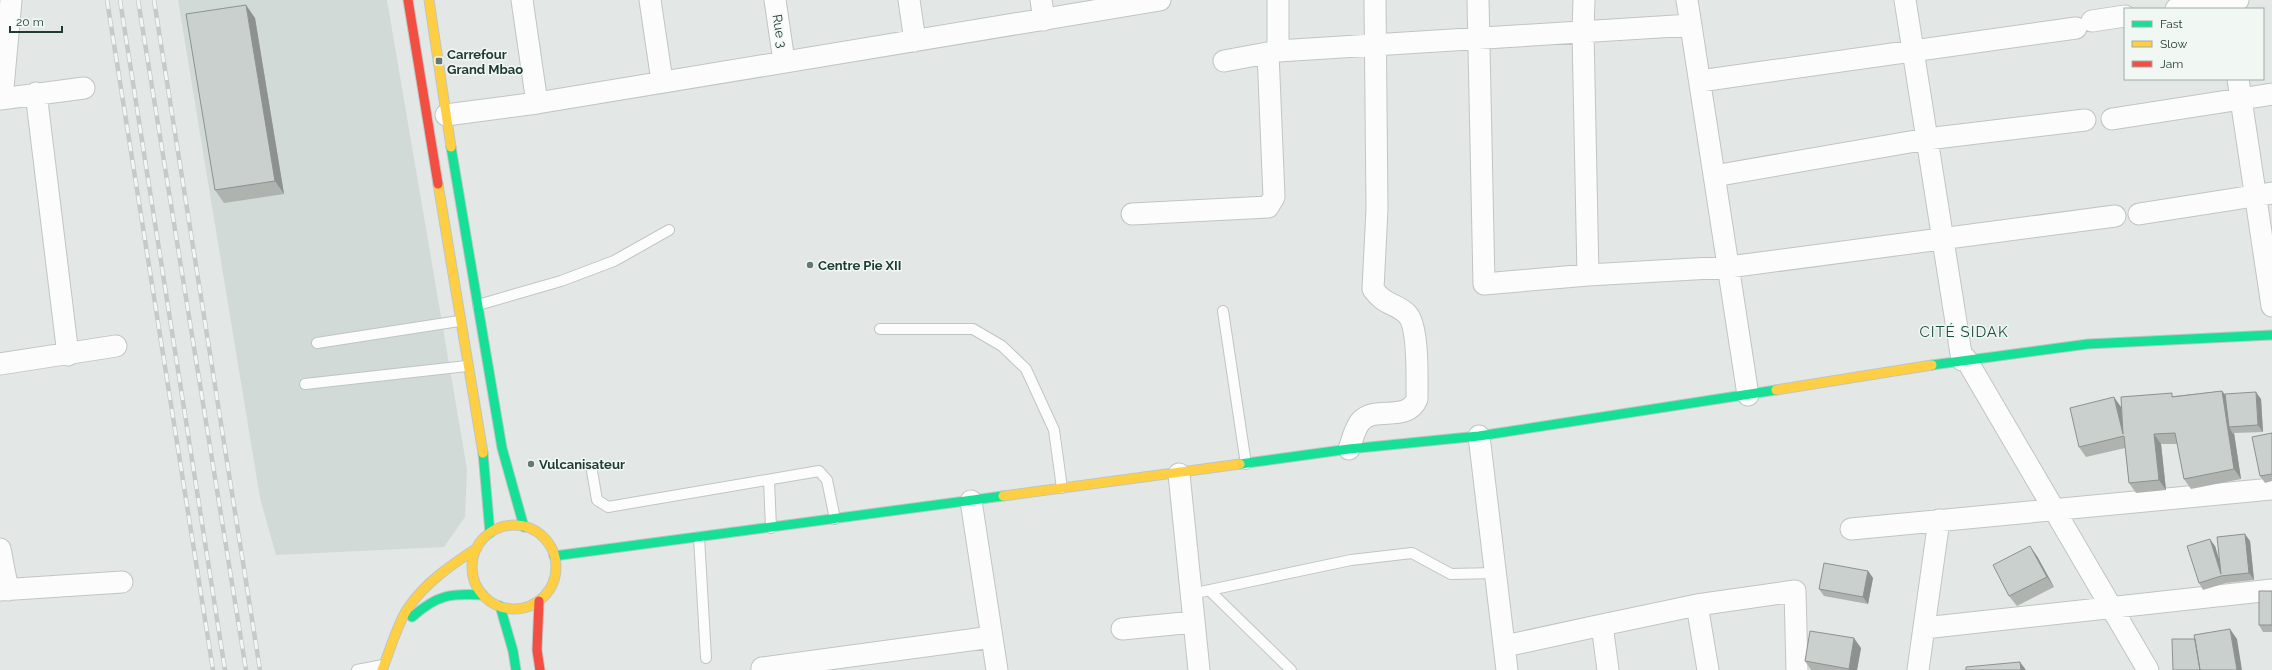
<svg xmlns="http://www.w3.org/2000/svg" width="2272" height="670" font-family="Raleway,sans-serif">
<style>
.built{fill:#d1dad6}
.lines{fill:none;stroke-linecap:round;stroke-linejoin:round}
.lane-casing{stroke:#c0c5c3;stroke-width:12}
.street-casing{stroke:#c0c5c3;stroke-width:23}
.fast-casing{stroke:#bfc6c3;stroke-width:11}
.slow-casing{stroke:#bfc6c3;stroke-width:11}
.jam-casing{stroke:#bfc6c3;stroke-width:11}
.lane{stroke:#fbfcfb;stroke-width:10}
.street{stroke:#fbfcfb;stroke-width:21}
.fast{stroke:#16e098;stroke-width:9}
.slow{stroke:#ffcf43;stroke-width:9}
.jam{stroke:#f24e42;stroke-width:9}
.rail-casing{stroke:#c6cac9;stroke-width:4.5}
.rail{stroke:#f1f8f4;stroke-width:3;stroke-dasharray:9;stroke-linecap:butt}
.wall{fill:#aeb3b0}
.shaded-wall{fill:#8d9290}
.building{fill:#cad0cd;stroke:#8d9290}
.poi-dot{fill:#657872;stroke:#f1f8f4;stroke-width:1.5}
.labels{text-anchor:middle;stroke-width:3;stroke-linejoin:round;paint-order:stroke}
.street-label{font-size:13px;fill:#213b34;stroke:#f1f8f4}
.poi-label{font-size:13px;font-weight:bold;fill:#213b34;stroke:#f1f8f4;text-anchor:start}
.quarter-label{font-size:15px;letter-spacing:1px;fill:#1d4d40;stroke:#f1f8f4}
</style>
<rect width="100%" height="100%" fill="#e3e8e6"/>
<!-- built -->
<path class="built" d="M178,0H387L467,469L465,517L444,547L276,555L260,498Z"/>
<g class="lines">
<!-- lane casing -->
<g class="lane-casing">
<path id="lane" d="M478,305L561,281L614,261L669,230
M1223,311L1246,464
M880,329H973L1002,346L1026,369L1054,430L1062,488
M317,343L459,321
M305,384L467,366
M592,471L597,500L608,507L819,471L827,480L835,519
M769,480L771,528
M699,537L706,658
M1209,590L1291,670
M1191,594L1351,560L1412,553L1451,574L1496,573
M357,670L383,665"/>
</g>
<!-- street casing -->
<g class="street-casing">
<path id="street" d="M650,0L662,81
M775,0L784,61
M909,0L915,41
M1041,0L1044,20
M1278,0V51
M1478,0L1484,284L1588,275L1729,267L2115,216
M1584,0L1583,32L1588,275
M1687,0L1748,395
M1905,0L1962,360
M2176,9L2238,0
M2092,21L2125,16
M1224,61L1278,51L1691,25
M2238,79L2272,306
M1700,81L2076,28
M36,93L68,355
M0,99L84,88
M2,99L11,0
M537,103L1160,0
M446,115L537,103L522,0
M2112,119L2272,94
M1714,176L1927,139L2085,120
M1132,214L1268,207L1274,197L1268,53
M2139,214L2272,193
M1966,359L2148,670
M0,364L116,346
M1479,436L1507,670
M1349,449C1352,441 1355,427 1361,421C1376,405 1407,423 1417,399C1417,381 1419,326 1407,314C1396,303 1385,306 1373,289L1377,209L1375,0
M1179,474L1199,670
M971,501L997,670
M1851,529L2272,489
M0,549L8,590
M0,590L122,582
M1697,605L1708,670
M1602,625L1697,605L1795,591L1797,670
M1924,628L2272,590
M1122,629L1194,622
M1505,646L1602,625L1608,670
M762,668L992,637
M1918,670L1939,520"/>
</g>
<!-- fast casing -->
<g class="fast-casing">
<path id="fast" d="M451,147L502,448L524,527
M1932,365L2088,344L2272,335
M483,453L490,533
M1240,464L1349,449L1479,436L1776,390
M554,556L1003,496
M500,606L513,651L516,670
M412,617C437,595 450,593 483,595"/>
</g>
<!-- slow casing -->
<g class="slow-casing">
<path id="slow" d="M429,0L451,147
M438,184L483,453
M1776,390L1932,365
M1003,496L1240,464
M472 567a42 42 0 1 1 84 0a42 42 0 1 1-84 0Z
M382,670C390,651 397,624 408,608C426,582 451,565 477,548"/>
</g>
<!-- jam casing -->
<g class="jam-casing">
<path id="jam" d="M408,0L438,184
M539,601L537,650L540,670"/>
</g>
<!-- lane -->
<use href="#lane" class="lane"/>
<!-- street -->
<use href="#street" class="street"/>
<!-- fast -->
<use href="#fast" class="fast"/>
<!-- slow -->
<use href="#slow" class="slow"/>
<!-- jam -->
<use href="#jam" class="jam"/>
<!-- rail casing -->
<g class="rail-casing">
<path id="rail" d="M107,0L213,670
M120,0L225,670
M138,0L246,670
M154,0L260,670"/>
</g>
<!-- rail -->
<use href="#rail" class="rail"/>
</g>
<!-- wall -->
<path class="wall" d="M255,18L284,194L224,203L215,190Z
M2222,391L2225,394L2261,399L2263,432L2234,433L2241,479L2191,489L2184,479L2177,444H2161L2166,490L2136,493L2129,483L2125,448L2086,457L2079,447L2122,408L2174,396Z
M2272,433V481L2265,483L2260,476Z
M2250,541L2254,580L2226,583L2203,590L2199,583L2215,546L2220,562Z
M2037,556L2054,587L2017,606L2009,596Z
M1868,571L1873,578L1868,604L1824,596L1819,589Z
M2272,591V632H2263L2259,625Z
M1861,648L1857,670H1811L1805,661Z"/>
<!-- shaded-wall -->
<path class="shaded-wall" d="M246,5L255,18L284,194L275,181Z
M2222,391L2229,401V427L2233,434L2234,433L2241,479L2234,469Z
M2256,392L2261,399L2263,432L2258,425Z
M2114,397L2121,407L2123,434Z
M2154,434L2161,444L2166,490L2159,480Z
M2245,534L2250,541L2254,580L2249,573Z
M2210,539L2215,546L2224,576L2221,574Z
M2030,546L2037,556L2054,587L2047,577Z
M1868,571L1873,578L1868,604L1863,597Z
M2230,629L2237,639L2242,670H2237Z
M1854,638L1861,648L1857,670H1850L1849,669Z
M2020,662L2026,670H2021Z"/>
<!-- building -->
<path class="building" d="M246,5L275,181L215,190L186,14Z
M2222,391L2234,469L2184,479L2175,433L2154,434L2159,480L2129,483L2124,436L2079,447L2070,408L2114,397L2123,434L2121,397L2172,393V397Z
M2256,392L2258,425L2229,427L2225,394Z
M2272,433V474L2260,476L2252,437Z
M2245,534L2249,573L2221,576L2199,583L2187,546L2210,539L2221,574L2217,537Z
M2030,546L2047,577L2009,596L1993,565Z
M1824,563L1868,571L1863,597L1819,589Z
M2259,591H2272V625H2259Z
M2230,629L2237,670H2200L2194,635Z
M1810,631L1854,638L1849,669L1805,661Z
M2172,639H2195L2200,670H2173Z
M2020,662L2021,670H1966V667Z"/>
<!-- markers -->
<g class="poi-dot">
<rect x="435" y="57" width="8" height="8" rx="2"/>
<circle cx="810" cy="265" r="4"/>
<circle cx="531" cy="464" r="4"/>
</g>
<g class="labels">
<!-- street labels -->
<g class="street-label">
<text transform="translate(780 31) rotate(81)" y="5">Rue 3</text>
</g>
<!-- poi labels -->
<g class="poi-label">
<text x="447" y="59">Carrefour<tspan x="447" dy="15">Grand Mbao</tspan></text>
<text x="818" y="270">Centre Pie XII</text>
<text x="539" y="469">Vulcanisateur</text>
</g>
<!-- quarter labels -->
<g class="quarter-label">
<text x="1964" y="337">CITÉ SIDAK</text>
</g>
</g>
<!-- legend -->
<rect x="2124" y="8" width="140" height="72" fill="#f1f8f4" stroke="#9eaca7"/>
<rect x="2132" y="21" width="20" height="6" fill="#16e098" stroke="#9eaca7"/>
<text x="2160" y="28" font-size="12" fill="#213b34">Fast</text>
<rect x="2132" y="41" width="20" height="6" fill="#ffcf43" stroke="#9eaca7"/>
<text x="2160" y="48" font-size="12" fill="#213b34">Slow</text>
<rect x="2132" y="61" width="20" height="6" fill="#f24e42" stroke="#9eaca7"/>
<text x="2160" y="68" font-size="12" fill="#213b34">Jam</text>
<!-- scale -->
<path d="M10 26v6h52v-6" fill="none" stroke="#213b34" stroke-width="2"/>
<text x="16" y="26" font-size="12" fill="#213b34" stroke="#f1f8f4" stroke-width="3" paint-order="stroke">20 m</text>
</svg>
